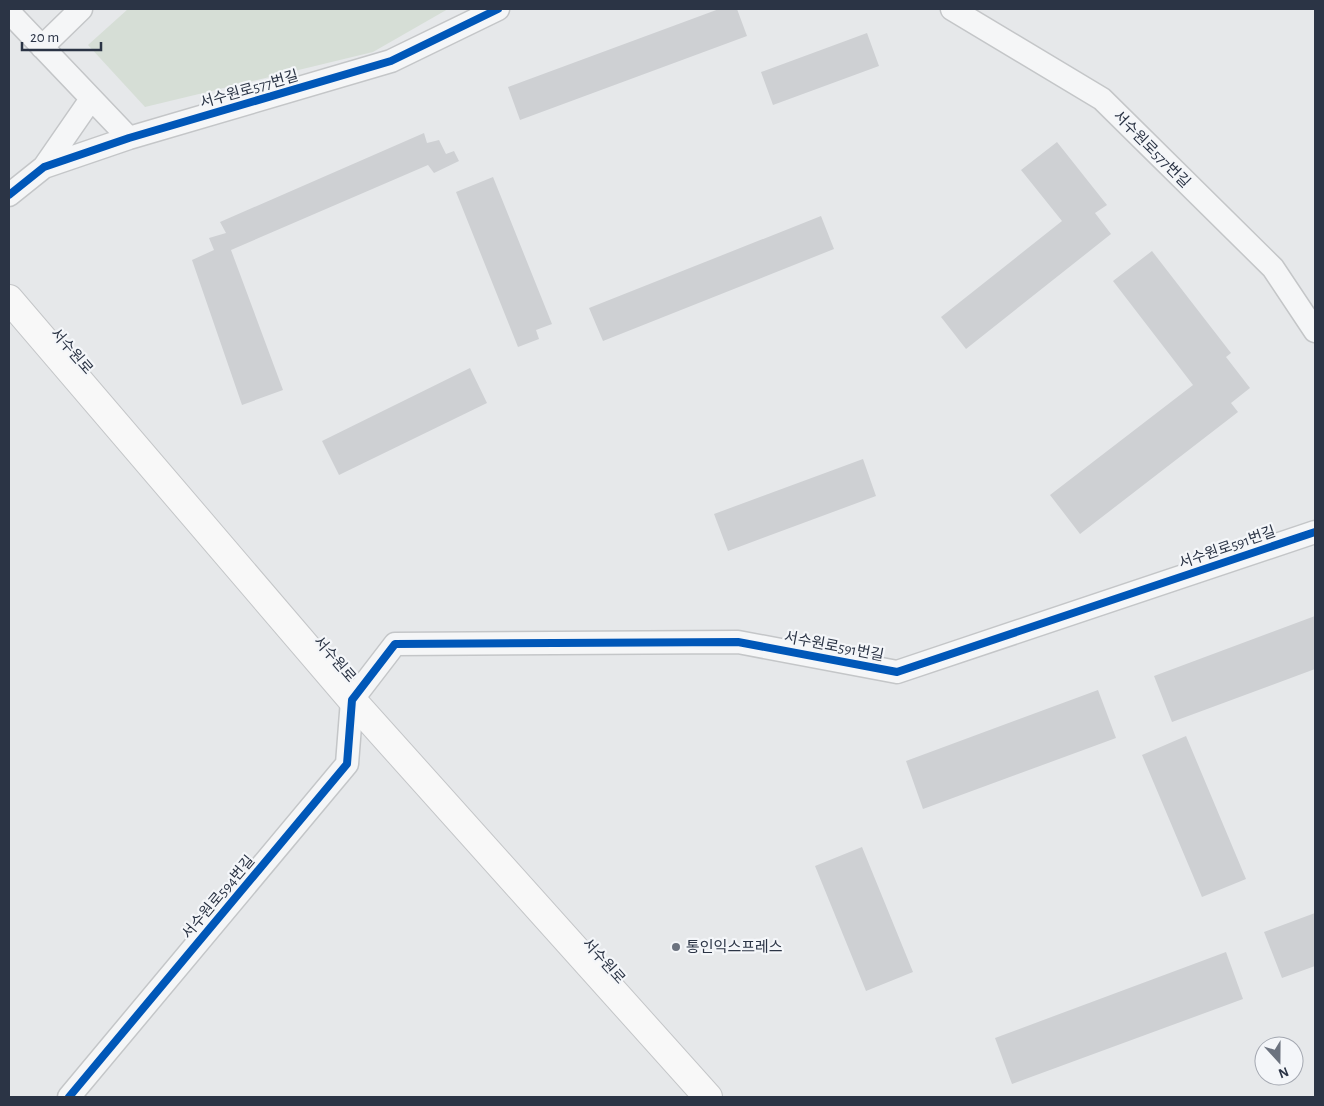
<svg xmlns="http://www.w3.org/2000/svg" width="1324" height="1106" font-family="'Alegreya Sans','Noto Sans KR',sans-serif">
<style>
.green{fill:#d6ded6}
.building{fill:#ced0d3}
.lines{fill:none;stroke-linecap:round;stroke-linejoin:round}
.minor-casing{stroke:#c4c6c8;stroke-width:25}
.secondary-casing{stroke:#c4c6c8;stroke-width:30}
.minor{stroke:#f5f6f7;stroke-width:22}
.secondary{stroke:#f8f8f8;stroke-width:28}
.cycleway-casing{stroke:#f4f6f9;stroke-width:11}
.cycleway{stroke:#0057b8;stroke-width:8}
.poi-dot{fill:#6c737f;stroke:#f4f6f9;stroke-width:2}
.labels{text-anchor:middle;stroke-width:4.5;stroke-linejoin:round;paint-order:stroke}
.street-label{font-size:15px;fill:#2b3445;stroke:#f4f6f9}
.poi-label{font-size:15px;fill:#2b3445;stroke:#f4f6f9;text-anchor:start}
</style>
<rect width="100%" height="100%" fill="#e6e8ea"/>
<!-- green -->
<path class="green" d="M128,9H448L373,52L145,107L88,45Z"/>
<!-- building -->
<path class="building" d="M719,9H737L747,36L520,120L508,87Z
M867,33L879,66L773,105L761,72Z
M424,133L427,143L439,140L446,154L454,151L459,161L434,173L428,165L231,250L283,390L242,405L192,260L214,250L209,238L226,233L220,222Z
M1057,142L1107,205L1095,213L1111,234L966,349L941,317L1062,221L1021,170Z
M493,177L552,324L536,330L539,339L518,347L456,192Z
M821,216L834,249L603,341L589,308Z
M1152,251L1231,353L1226,357L1250,388L1231,403L1238,412L1080,534L1050,495L1193,385L1113,281Z
M470,368L487,403L339,475L322,441Z
M863,459L876,496L728,551L714,514Z
M1315,616V669L1172,722L1154,676Z
M1098,690L1116,738L923,809L906,761Z
M1186,736L1246,879L1202,897L1142,755Z
M862,847L913,972L866,991L815,866Z
M1315,913V966L1282,978L1264,932Z
M1226,952L1243,999L1012,1084L995,1038Z"/>
<g class="lines">
<!-- minor casing -->
<g class="minor-casing">
<path id="minor" d="M952,9L1102,99L1273,268L1315,331
M9,12L129,138
M42,47L81,9
M44,167L91,99
M9,195L44,167L129,138L391,61L498,9
M69,1097L347,764L352,700L395,644L738,642L897,672L1315,532"/>
</g>
<!-- secondary casing -->
<g class="secondary-casing">
<path id="secondary" d="M9,299L352,700L708,1097"/>
</g>
<!-- minor -->
<use href="#minor" class="minor"/>
<!-- secondary -->
<use href="#secondary" class="secondary"/>
<!-- cycleway casing -->
<g class="cycleway-casing">
<path id="cycleway" d="M9,195L44,167L129,138L391,61L498,9
M69,1097L347,764L352,700L395,644L738,642L897,672L1315,532"/>
</g>
<!-- cycleway -->
<use href="#cycleway" class="cycleway"/>
</g>
<!-- markers -->
<circle class="poi-dot" cx="676" cy="947" r="5"/>
<g class="labels">
<!-- street labels -->
<g class="street-label">
<text transform="translate(249 89) rotate(-16)" y="5">서수원로577번길</text>
<text transform="translate(1152 149) rotate(45)" y="5">서수원로577번길</text>
<text transform="translate(72 351) rotate(49)" y="5">서수원로</text>
<text transform="translate(1227 547) rotate(-19)" y="5">서수원로591번길</text>
<text transform="translate(834 646) rotate(11)" y="5">서수원로591번길</text>
<text transform="translate(335 659) rotate(49)" y="5">서수원로</text>
<text transform="translate(218 897) rotate(-50)" y="5">서수원로594번길</text>
<text transform="translate(604 961) rotate(48)" y="5">서수원로</text>
</g>
<!-- poi labels -->
<g class="poi-label">
<text x="686" y="952">통인익스프레스</text>
</g>
</g>
<!-- border -->
<rect width="1324" height="1106" fill="none" stroke="#2b3445" stroke-width="20"/>
<!-- north arrow -->
<g transform="translate(1279 1061) rotate(159)"><circle r="24" fill="#f4f6f9" stroke="#a4a8b1"/>
<path d="M0-4L9 19L0 12L-9 19Z" fill="#6c737f"/>
<text y="-8" font-size="14" font-weight="bold" text-anchor="middle" fill="#2b3445">N</text>
</g>
<!-- scale -->
<path d="M22 42v8h79v-8" fill="none" stroke="#2b3445" stroke-width="2.5"/>
<text x="30" y="42" font-size="15" fill="#2b3445" stroke="#f4f6f9" stroke-width="4" paint-order="stroke">20 m</text>
</svg>
